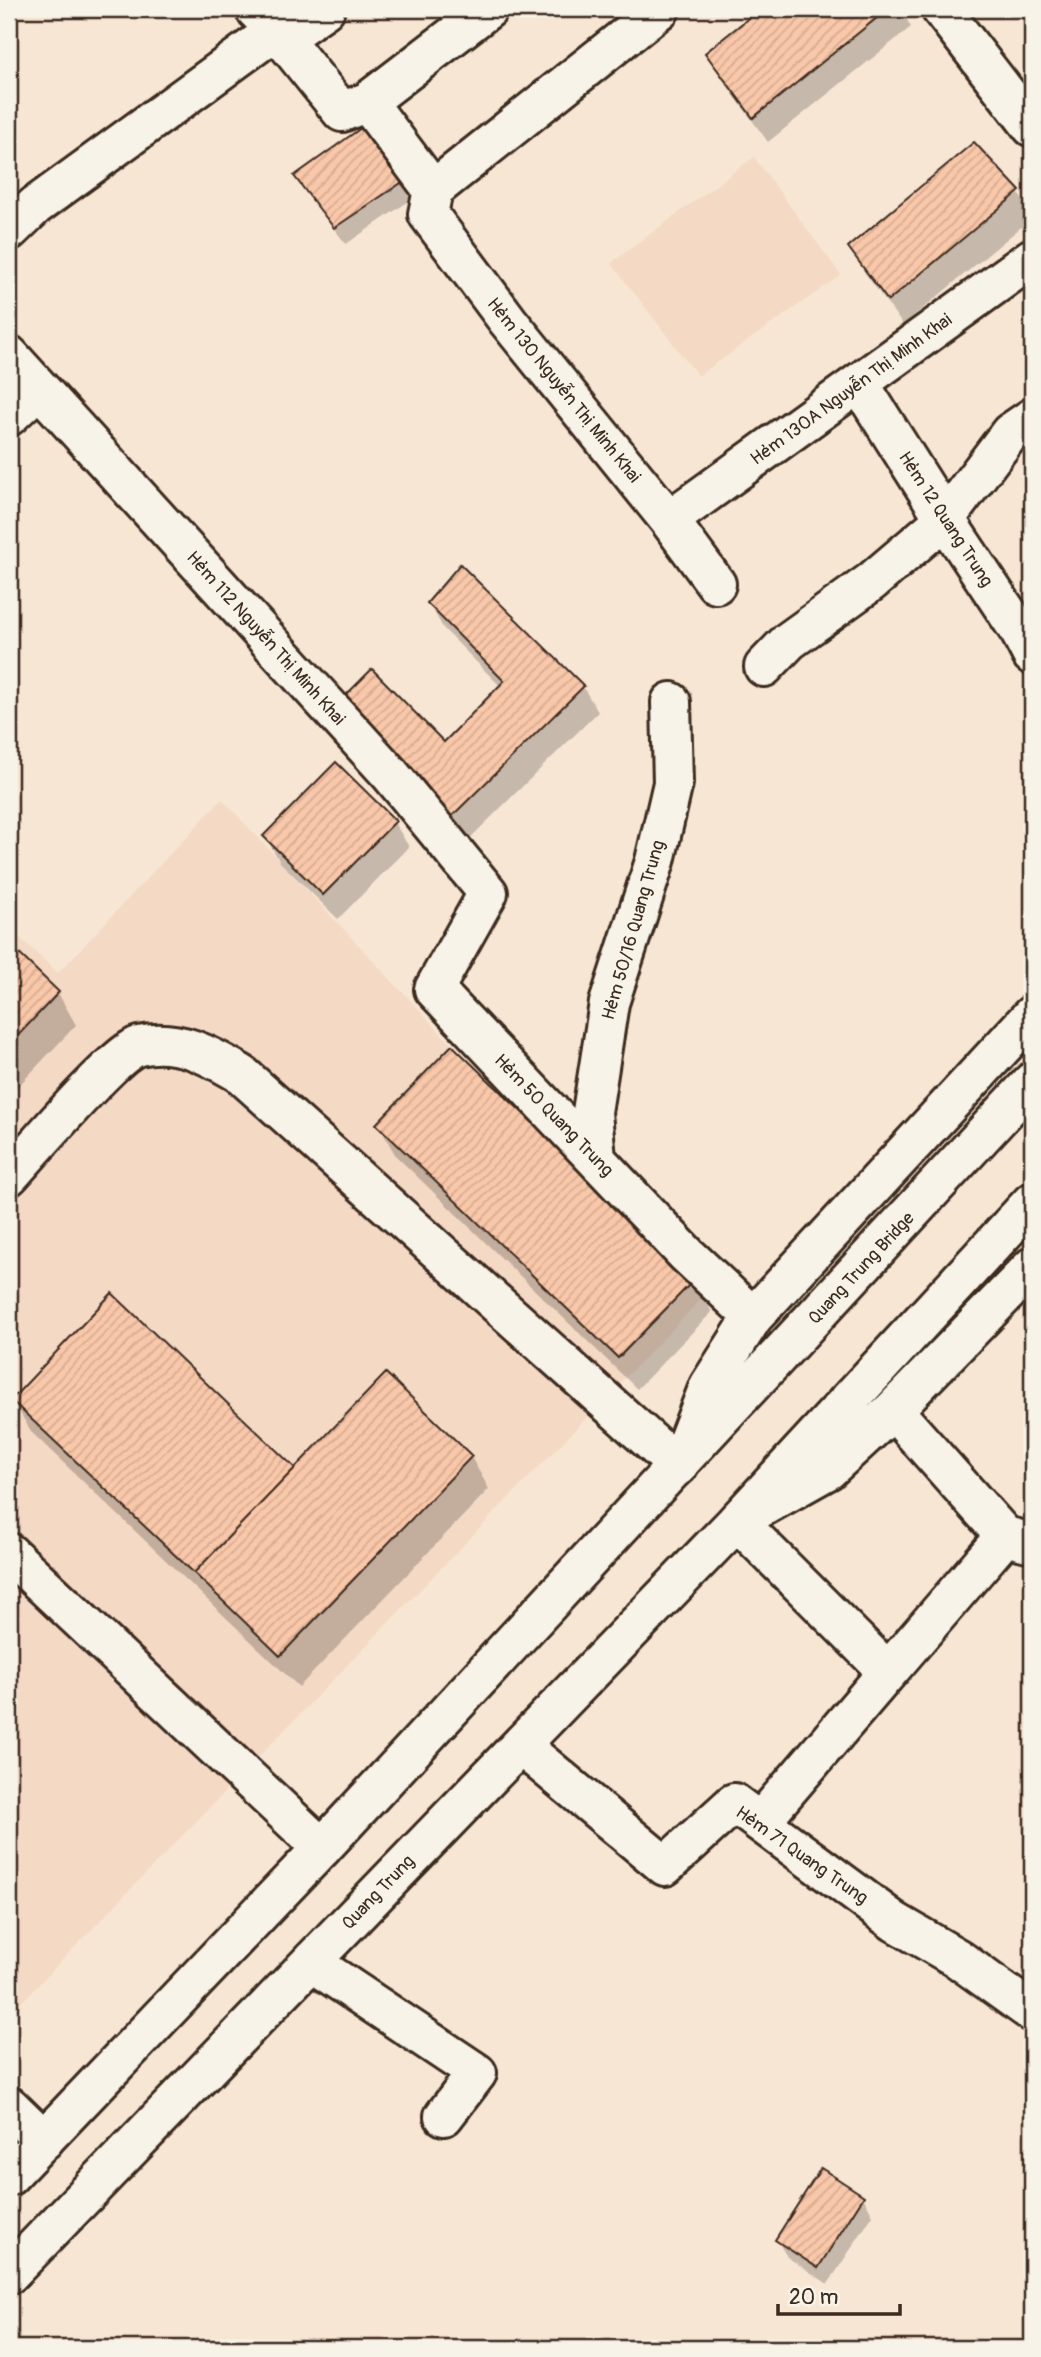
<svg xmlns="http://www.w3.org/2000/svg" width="1041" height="2357" font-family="Pangolin,sans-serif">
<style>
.built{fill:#f4d9c5}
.shadow{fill:#0003}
.building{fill:url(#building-hatch);stroke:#3b2a1e;stroke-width:2}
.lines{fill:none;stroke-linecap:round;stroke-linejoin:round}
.minor-casing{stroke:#3b2a1e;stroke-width:44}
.major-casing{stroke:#3b2a1e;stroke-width:44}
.minor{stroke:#f7f3e8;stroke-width:38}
.major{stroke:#f7f3e8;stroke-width:38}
.labels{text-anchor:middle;stroke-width:6;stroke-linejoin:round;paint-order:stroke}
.street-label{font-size:18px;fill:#3b2a1e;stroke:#f7f3e8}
</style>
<defs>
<pattern id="building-hatch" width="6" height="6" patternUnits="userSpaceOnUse" patternTransform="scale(1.75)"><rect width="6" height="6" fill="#f9c7a9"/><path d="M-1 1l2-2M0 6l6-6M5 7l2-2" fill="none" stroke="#d6ab91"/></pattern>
</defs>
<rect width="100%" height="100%" fill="#f8e6d5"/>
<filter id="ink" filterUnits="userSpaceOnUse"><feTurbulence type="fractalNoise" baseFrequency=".0143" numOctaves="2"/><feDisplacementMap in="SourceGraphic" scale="14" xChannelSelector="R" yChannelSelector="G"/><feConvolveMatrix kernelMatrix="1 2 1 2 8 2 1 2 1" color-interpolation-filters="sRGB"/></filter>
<g filter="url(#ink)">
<!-- built -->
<path class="built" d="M754,157L841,275L698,376L611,263Z
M222,799L452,1045L708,1292L9,2015V928L58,973Z"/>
<!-- shadow -->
<path class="shadow" d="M763,9H901L911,27L768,142L722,79L707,54Z
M361,130L402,182L412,199L346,244L307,194L297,176Z
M1018,192L1032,218L903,325L865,273L850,248Z
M429,603L583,687L598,712L462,846L353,731L444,744L501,687L443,628Z
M394,822L409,847L338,919L280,862L265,836Z
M9,947L58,993L76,1025L9,1096Z
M378,1124L693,1280L712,1312L637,1389L396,1156Z
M13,1400L295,1470L471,1457L489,1489L299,1687L31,1432Z
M863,2197L873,2215L828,2284L787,2257L777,2240Z"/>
<!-- building -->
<path class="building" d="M760,9H888L753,118L705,53Z
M361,128L404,181L334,228L294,176Z
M974,142L1020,191L888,301L848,247Z
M460,564L584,686L446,822L336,705L372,669L444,742L504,681L427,603Z
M336,762L396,821L323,895L263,836Z
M9,944L59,992L9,1045Z
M452,1045L695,1279L618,1358L376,1124Z
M112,1293L295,1468L194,1573L11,1400Z
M386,1373L472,1456L280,1656L194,1573Z
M821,2168L864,2196L818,2268L775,2240Z"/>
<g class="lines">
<!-- minor casing -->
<g class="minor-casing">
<path id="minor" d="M255,9L276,30L342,112L367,102L488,9
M660,9L433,190L428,214L508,321L669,520L716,584
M941,9L1032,127
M282,39L325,9
M367,102L433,190
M9,231L35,206L276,30
M9,355L391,775L488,893L434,989L686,1254L753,1317
M859,383L945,519L1020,632L1032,655
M9,416L39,388
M669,520L1032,258
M764,667L789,641L871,582L945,519L1010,433L1032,418
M596,1159L592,1112L609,1003L655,861L673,783L671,702
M9,1176C30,1153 116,1052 139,1046C177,1037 209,1055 241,1074L678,1466L709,1386L753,1317L1032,1015
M893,1410L1005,1536L1032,1543
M1005,1536L888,1672L737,1521L828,1470L893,1410L1032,1267
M9,1553L322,1848
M521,1746L665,1866L734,1803L895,1922L957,1958L1032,2012
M760,1822L888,1672
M311,1962L477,2073L444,2116
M9,2106L44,2140"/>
</g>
<!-- major casing -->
<g class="major-casing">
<path id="major" d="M9,2176L322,1848L1032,1082
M9,2274L737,1521L1032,1202"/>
</g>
<!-- minor -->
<use href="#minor" class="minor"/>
<!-- major -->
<use href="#major" class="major"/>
</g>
</g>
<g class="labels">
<!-- street labels -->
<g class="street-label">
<text transform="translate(851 389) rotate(-36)" y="6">Hẻm 130A Nguyễn Thị Minh Khai</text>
<text transform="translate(564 390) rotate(51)" y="6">Hẻm 130 Nguyễn Thị Minh Khai</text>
<text transform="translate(946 519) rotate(57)" y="6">Hẻm 12 Quang Trung</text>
<text transform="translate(266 638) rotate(48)" y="6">Hẻm 112 Nguyễn Thị Minh Khai</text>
<text transform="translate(633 930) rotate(-74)" y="6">Hẻm 50/16 Quang Trung</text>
<text transform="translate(554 1115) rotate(46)" y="6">Hẻm 50 Quang Trung</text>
<text transform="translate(861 1268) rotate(-47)" y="6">Quang Trung Bridge</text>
<text transform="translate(802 1855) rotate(35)" y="6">Hẻm 71 Quang Trung</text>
<text transform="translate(378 1892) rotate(-46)" y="6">Quang Trung</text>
</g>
</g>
<!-- margin -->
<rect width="1041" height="2357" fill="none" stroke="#f7f3e8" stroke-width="35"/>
<rect x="18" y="18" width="1006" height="2322" fill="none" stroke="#3b2a1e" stroke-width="2.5" filter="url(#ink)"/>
<!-- scale -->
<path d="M778 2304v10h122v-10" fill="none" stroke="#3b2a1e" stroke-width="3.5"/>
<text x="789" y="2304" font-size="21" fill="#3b2a1e" stroke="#f7f3e8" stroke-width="5" paint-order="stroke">20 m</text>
</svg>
